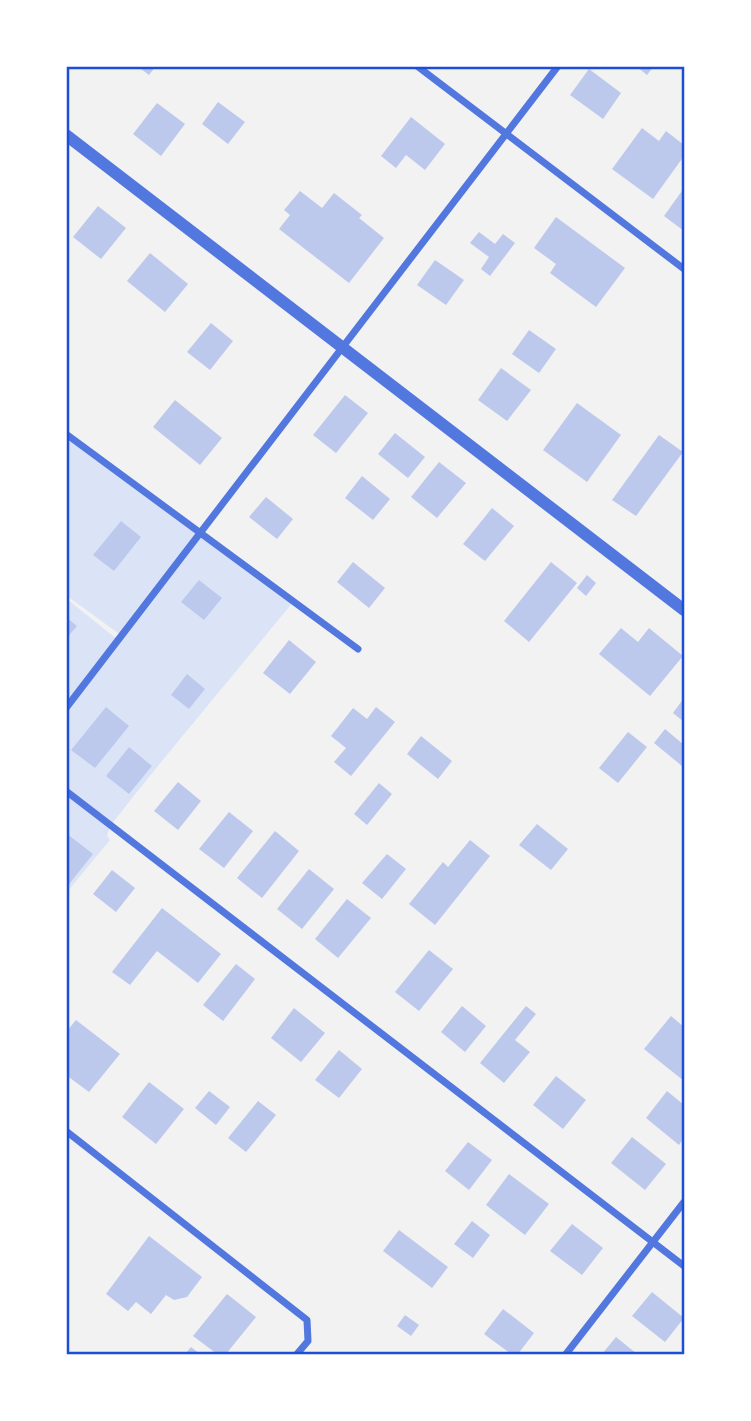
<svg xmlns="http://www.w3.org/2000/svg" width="751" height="1421" font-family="Roboto,sans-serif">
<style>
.green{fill:#dbe4f7}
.building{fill:#bdc9ec}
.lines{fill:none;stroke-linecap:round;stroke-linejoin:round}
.minor{stroke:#5277de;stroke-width:7}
.tertiary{stroke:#5277de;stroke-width:12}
.neatline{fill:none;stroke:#1d4ed8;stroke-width:2.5}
</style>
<rect width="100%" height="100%" fill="#f2f2f2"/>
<!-- green -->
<path class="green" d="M66,434L293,602C233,676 170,749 111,825L107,835L110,840L67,892V599L118,640L122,636L67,596Z"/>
<!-- building -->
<path class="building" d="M137,66H156L149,75Z
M636,66H654L647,75Z
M589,69L621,93L603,119L570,95Z
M218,102L245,122L228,144L202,124Z
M157,103L185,124L161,156L133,134Z
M411,117L445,144L425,170L406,155L396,168L381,156Z
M642,128L659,141L666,131L684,145V156L653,199L612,169Z
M684,188V231L664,216Z
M300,191L322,208L334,193L362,215L359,218L384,238L349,283L279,229L290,215L284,210Z
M98,206L126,228L101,259L73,237Z
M556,217L625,268L596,307L550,273L556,264L534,248Z
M479,232L495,244L503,234L515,243L490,276L481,269L489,257L470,243Z
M150,253L188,284L165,312L127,281Z
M435,260L464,280L446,305L417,285Z
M211,323L233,341L210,370L187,352Z
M529,330L556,349L539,373L512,354Z
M501,368L531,390L507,421L478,400Z
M345,395L368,413L336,453L313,435Z
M175,400L222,438L200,465L153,427Z
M577,403L621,435L587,482L543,450Z
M395,433L425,457L408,478L378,454Z
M659,435L683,452L636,516L612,500Z
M439,462L466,483L437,518L411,497Z
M362,476L390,499L373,520L345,498Z
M266,497L293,519L277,539L249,517Z
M492,508L514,526L485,561L463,544Z
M121,521L141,537L114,571L93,555Z
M353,562L385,588L369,608L337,582Z
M551,562L577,583L529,642L504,621Z
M587,575L596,583L586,596L577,588Z
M199,580L222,598L204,620L181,602Z
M66,617L77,626L66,639Z
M621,628L638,642L649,628L683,656L650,696L599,654Z
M289,640L316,662L290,694L263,673Z
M187,674L205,689L189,709L171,695Z
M684,698V722L673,713Z
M106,707L129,726L95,768L71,750Z
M376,707L395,722L351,776L334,762L346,748L331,736L353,708L367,719Z
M665,729L684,745V763L682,766L654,743Z
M628,732L647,747L618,783L599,768Z
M421,736L452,761L438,779L407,754Z
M129,747L152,766L129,794L106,776Z
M178,782L201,801L178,830L154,811Z
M379,783L392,794L367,825L354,814Z
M229,812L253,831L224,868L199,849Z
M537,824L568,849L551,870L519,845Z
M275,831L299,851L262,898L237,878Z
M66,833L93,854L66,888Z
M470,840L490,856L435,925L409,904L443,862L448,867Z
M387,854L406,869L382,899L362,883Z
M309,869L334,889L302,929L277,909Z
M112,870L135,888L116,912L93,894Z
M347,899L371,918L338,958L315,939Z
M162,908L221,954L198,983L157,951L130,985L112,972Z
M429,950L453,969L419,1011L395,992Z
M236,964L255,979L223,1021L203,1005Z
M462,1006L486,1026L465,1052L441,1032Z
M526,1006L536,1014L515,1040L530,1052L504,1083L480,1063Z
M294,1008L325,1033L301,1062L271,1038Z
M671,1016L684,1027V1081L644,1049Z
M76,1020L120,1054L89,1092L66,1075V1032Z
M339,1050L362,1069L339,1098L315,1080Z
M556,1076L586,1100L563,1129L533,1105Z
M149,1082L184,1109L156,1144L122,1117Z
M209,1091L230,1107L216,1125L195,1108Z
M667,1091L684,1105V1138L679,1145L646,1118Z
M258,1101L276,1115L246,1152L228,1138Z
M632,1137L666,1164L645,1190L611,1163Z
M468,1142L492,1160L469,1190L445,1171Z
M509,1174L549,1204L525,1235L486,1205Z
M472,1221L490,1235L473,1258L454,1244Z
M572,1224L603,1248L582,1275L550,1251Z
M399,1230L448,1267L432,1288L383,1251Z
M149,1236L202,1277L187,1297L174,1300L166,1295L151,1314L136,1302L128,1311L106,1294Z
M652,1292L684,1318L665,1342L632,1316Z
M227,1294L256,1317L226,1354H217L193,1336Z
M503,1309L534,1333L518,1354H511L484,1334Z
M405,1315L419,1325L411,1336L397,1326Z
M616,1337L637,1354H602Z
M191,1347L200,1354H185Z"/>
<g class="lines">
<!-- minor -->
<path class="minor" d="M417,66L684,269
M66,434L358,649
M66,708L558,66
M66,791L684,1266
M66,1131L307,1320L308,1341L297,1354
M566,1354L684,1202"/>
<!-- tertiary -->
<path class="tertiary" d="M66,135L684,610"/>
</g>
<!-- border -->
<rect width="751" height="1421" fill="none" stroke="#ffffff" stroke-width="136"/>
<rect x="68" y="68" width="615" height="1285" class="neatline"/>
</svg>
